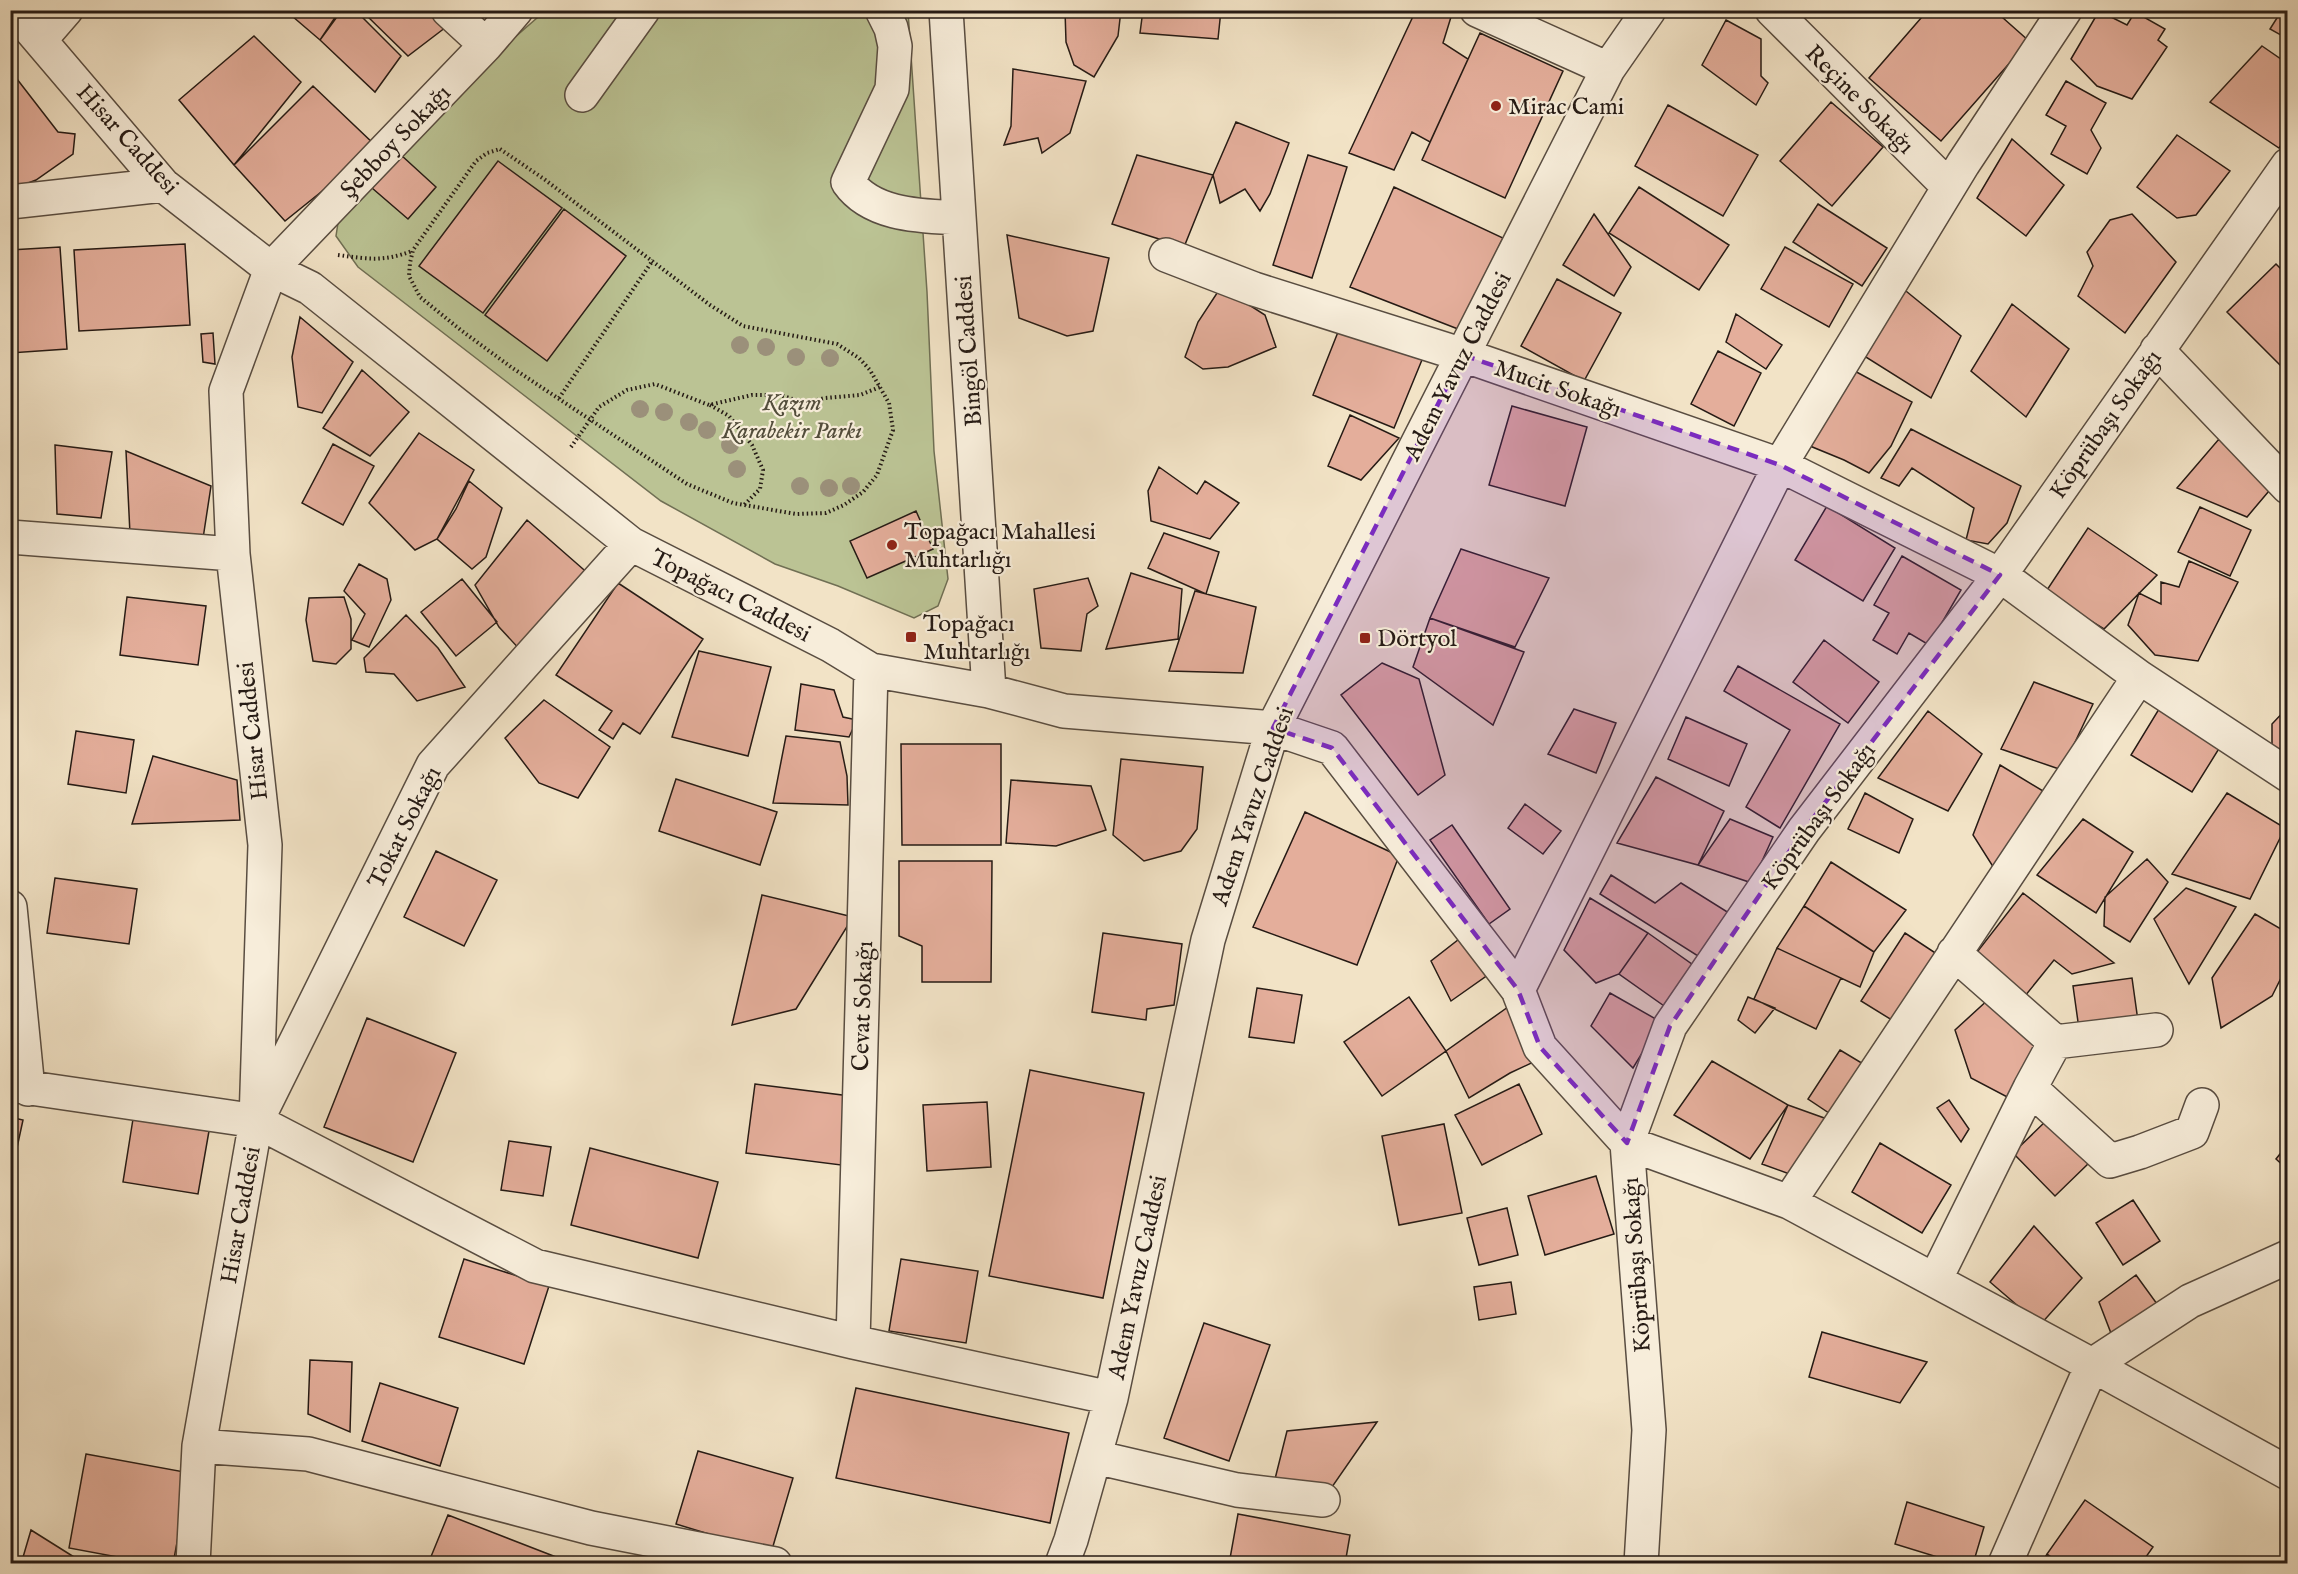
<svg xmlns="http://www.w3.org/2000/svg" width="2298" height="1574" font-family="'IM FELL English',serif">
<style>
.green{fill:#bbc394;stroke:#706f54;stroke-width:1.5}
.building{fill:#e4ae9b;stroke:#261b15;stroke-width:1.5}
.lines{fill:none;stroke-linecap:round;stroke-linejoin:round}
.minor-casing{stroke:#594d41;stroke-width:36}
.path{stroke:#261b15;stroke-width:4;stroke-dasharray:1.5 3;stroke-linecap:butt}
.minor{stroke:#f7edda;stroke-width:33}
.tree{fill:#9b907a}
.marked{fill:#7b2cbf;fill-opacity:0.2;stroke:#7b2cbf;stroke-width:4.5;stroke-dasharray:12 8;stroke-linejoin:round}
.poi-dot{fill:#8f2418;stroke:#f7edda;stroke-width:2}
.labels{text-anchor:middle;stroke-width:4.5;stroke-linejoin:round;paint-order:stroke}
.street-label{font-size:24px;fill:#261b15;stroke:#f7edda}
.poi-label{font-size:24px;fill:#261b15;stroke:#f7edda;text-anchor:start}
.park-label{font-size:24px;font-style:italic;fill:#534d3b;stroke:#f7edda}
</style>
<rect width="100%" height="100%" fill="#f2e3c6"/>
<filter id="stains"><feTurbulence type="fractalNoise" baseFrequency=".00333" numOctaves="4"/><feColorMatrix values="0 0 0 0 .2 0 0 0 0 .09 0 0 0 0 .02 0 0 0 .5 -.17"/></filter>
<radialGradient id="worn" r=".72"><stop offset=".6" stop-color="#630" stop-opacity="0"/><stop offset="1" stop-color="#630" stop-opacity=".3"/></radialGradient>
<!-- green -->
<path class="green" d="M545,11H908L927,292L934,451L948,579L938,606L914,618L838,586L775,564L661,501L358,267L336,236L338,223L483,65Z"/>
<!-- building -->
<path class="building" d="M285,10H340L320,40Z
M342,10H355L401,56L375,92L320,40Z
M370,10H435L450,24L408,56L366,15Z
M1065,10H1121L1118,36L1094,77L1074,65L1066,42Z
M1143,10H1221L1218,39L1140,33Z
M1416,10H1424L1451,17L1443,43L1468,59L1430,142L1412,132L1394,170L1349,153Z
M1928,10H1994L2029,41L1941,141L1869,78Z
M2282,10H2288V39L2270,29Z
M2099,11L2127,25L2135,12L2165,29L2158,40L2167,47L2132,99L2097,86L2071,59Z
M1726,20L1761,39V76L1768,83L1756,105L1702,65Z
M1480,33L1563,71L1505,198L1422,160Z
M254,36L301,82L234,165L179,100Z
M2262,46L2288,64V136L2279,148L2210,102Z
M1013,69L1086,81L1070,133L1042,153L1038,138L1004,145L1011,126Z
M10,70L58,132L75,134L73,154L36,180L10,190Z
M2066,81L2106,103L2091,130L2101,148L2087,174L2051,154L2066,126L2046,115Z
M313,86L377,147L285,221L234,165Z
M1831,102L1883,147L1832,206L1780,161Z
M1668,105L1758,155L1723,216L1635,166Z
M1236,122L1289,143L1270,194L1260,211L1245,189L1220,203L1213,175Z
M2177,135L2230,171L2196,215L2177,218L2137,187Z
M2012,139L2064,185L2026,236L1977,198Z
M401,155L436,187L408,219L372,188Z
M1137,155L1213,175L1184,247L1112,224Z
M1308,155L1347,167L1312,278L1273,265Z
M498,161L562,208L483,313L419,266Z
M1394,187L1503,238L1458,329L1350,287Z
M1639,187L1729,245L1699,290L1609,233Z
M1818,204L1887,248L1862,286L1793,242Z
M564,209L626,256L547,361L485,315Z
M1594,214L1631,267L1614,296L1563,265Z
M2132,214L2176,262L2125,333L2078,296L2093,266L2087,252L2110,220Z
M1007,235L1109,258L1093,331L1067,336L1019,318Z
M185,244L190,325L79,331L74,250Z
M60,247L67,349L10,353V250Z
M1785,247L1853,284L1829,327L1761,289Z
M2276,264L2288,276V364L2283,368L2227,312Z
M1557,279L1621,313L1584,381L1521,346Z
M1221,287L1265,315L1276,347L1228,367L1203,369L1185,357L1198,322Z
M1901,287L1961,336L1931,398L1861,354Z
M2012,304L2069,349L2026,417L1971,371Z
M1736,314L1782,345L1766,369L1726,342Z
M300,317L353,362L322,413L298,407L292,357Z
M1342,322L1424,355L1394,428L1313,395Z
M213,333L215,364L203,362L201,334Z
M1718,351L1761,373L1734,426L1691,404Z
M1851,369L1912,402L1891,446L1869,473L1844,460L1810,446Z
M362,370L409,412L370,456L323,428Z
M1512,406L1587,427L1565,506L1489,485Z
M1350,415L1399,438L1361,480L1328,466Z
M1911,429L2021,486L2007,523L1988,544L1966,540L1974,508L1912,468L1899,486L1881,478Z
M419,433L474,470L437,539L415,550L369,503Z
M2219,439L2274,485L2247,517L2177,488Z
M333,444L374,466L343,525L302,503Z
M55,445L112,452L101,518L57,514Z
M126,451L211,486L202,545L130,534Z
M1159,467L1197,494L1205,481L1239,503L1210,539L1151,521L1148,491Z
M469,481L502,508L486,557L472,569L437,539L456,509Z
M1827,506L1895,548L1863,601L1795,560Z
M2200,507L2251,530L2230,576L2178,552Z
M916,511L933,549L867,578L850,541Z
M527,520L591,576L523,653L499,627L475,585Z
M2088,528L2157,575L2104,629L2045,593Z
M1164,533L1219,552L1206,594L1148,568Z
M1461,549L1549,578L1515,647L1430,618Z
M1902,556L1961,590L1929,645L1909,633L1897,654L1873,640L1889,613L1874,605Z
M2189,561L2238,582L2198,661L2155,655L2128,625L2139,593L2161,604V582L2179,587Z
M359,564L387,579L391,600L369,647L352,640L365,614L344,591Z
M1131,573L1182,589L1178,639L1106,649Z
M1088,578L1098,606L1087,614L1081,651L1041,648L1034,589Z
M462,579L497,622L456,656L421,612Z
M618,583L703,639L640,734L623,723L613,739L599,730L612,711L556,675Z
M1195,591L1256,607L1243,673L1169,671Z
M127,597L206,606L198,665L120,655Z
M344,597L351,619V649L336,664L313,661L306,620L309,598Z
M406,615L438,648L465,687L417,701L394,674L366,672L364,658Z
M1430,618L1524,652L1493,725L1413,667Z
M1824,640L1879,682L1848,723L1793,682Z
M699,651L771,667L748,756L672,737Z
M1382,663L1419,679L1445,775L1418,795L1341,695Z
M1738,666L1840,724L1780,828L1746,807L1790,730L1724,691Z
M2034,682L2093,704L2062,770L2001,749Z
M801,684L834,690L843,717L857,720L849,737L795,730Z
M544,700L610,747L578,798L539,783L505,738Z
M2288,707V752L2272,749V724Z
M1574,709L1616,723L1596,773L1548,754Z
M2159,709L2220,747L2192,792L2131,755Z
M1928,711L1982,754L1948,811L1878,778Z
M1686,717L1747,744L1729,786L1668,759Z
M76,731L134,740L126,793L68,784Z
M786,736L840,742L847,776L848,805L773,803Z
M901,744H1001V845H902Z
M153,756L237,780L240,820L132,824Z
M1121,759L1203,767L1197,829L1181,851L1144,861L1113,835Z
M2000,765L2058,800L1997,873L1973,835Z
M1656,777L1724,811L1698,865L1617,843Z
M676,779L777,812L760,865L659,831Z
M1011,780L1091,786L1106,830L1056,846L1006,843Z
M1865,793L1913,819L1899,853L1848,829Z
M2227,793L2285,828L2250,899L2172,874Z
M1525,804L1561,831L1543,854L1508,828Z
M1305,812L1399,856L1357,965L1253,927Z
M1730,819L1773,837L1752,883L1698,865Z
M2083,819L2133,852L2096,913L2037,875Z
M1452,825L1510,909L1489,924L1430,840Z
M436,851L497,880L464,946L404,917Z
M2147,859L2168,882L2130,942L2104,926L2105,897Z
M899,861H992L991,982H922V946L899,936Z
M1831,862L1906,910L1874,952L1804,906Z
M1611,875L1655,903L1681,883L1737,918L1709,963L1600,894Z
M55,878L137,889L129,944L47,933Z
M2186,888L2236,907L2189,984L2154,919Z
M2023,893L2114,963L2072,974L2054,960L2025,996L1974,956Z
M762,895L853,917L796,1009L732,1025Z
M1590,898L1648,933L1619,974L1596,983L1564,950Z
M1804,906L1874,952L1860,987L1777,948Z
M2255,914L2288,933V964L2272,996L2221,1028L2212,978Z
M1103,933L1182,944L1174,1005L1147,1009L1146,1020L1092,1012Z
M1648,933L1696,967L1667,1008L1619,974Z
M1905,933L1943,958L1900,1025L1861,1001Z
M1463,936L1492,972L1451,1001L1431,961Z
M1777,948L1841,978L1816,1029L1754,999Z
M2132,978L2138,1021L2079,1029L2073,986Z
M1257,988L1302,995L1294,1043L1249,1037Z
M1610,993L1661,1022L1633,1068L1591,1026Z
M1409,997L1446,1051L1382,1096L1344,1042Z
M1748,997L1775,1008L1755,1033L1738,1020Z
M1991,997L2038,1049L2011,1099L1971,1078L1955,1030Z
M1508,1007L1540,1059L1510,1073L1469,1098L1446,1051Z
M367,1018L456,1053L413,1162L324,1127Z
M1840,1050L1865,1065L1832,1115L1808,1099Z
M1712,1061L1788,1105L1750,1159L1674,1115Z
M1030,1070L1144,1093L1103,1298L989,1276Z
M755,1084L850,1096L841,1165L746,1153Z
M1519,1084L1542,1134L1482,1165L1455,1115Z
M1949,1100L1969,1129L1961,1142L1937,1108Z
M987,1102L991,1167L927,1171L923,1105Z
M1788,1105L1827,1119L1795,1176L1762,1164Z
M10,1117L23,1120L10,1180Z
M2049,1118L2091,1161L2055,1196L2013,1153Z
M133,1119L209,1131L198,1194L123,1182Z
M1444,1124L1462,1213L1399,1225L1382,1136Z
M509,1141L551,1147L543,1196L501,1190Z
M1880,1143L1951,1185L1922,1233L1852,1192Z
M2288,1144V1170L2276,1159Z
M590,1148L718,1182L698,1258L571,1225Z
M1596,1176L1614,1234L1545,1255L1528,1196Z
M2133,1200L2160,1241L2123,1265L2096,1223Z
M1507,1208L1518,1255L1479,1265L1467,1218Z
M2034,1226L2082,1278L2040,1325L1990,1282Z
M464,1259L549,1286L524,1364L439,1337Z
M901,1259L978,1271L966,1343L889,1331Z
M2136,1275L2160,1308L2114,1341L2099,1302Z
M1511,1282L1516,1314L1479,1320L1474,1287Z
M1204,1323L1270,1345L1229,1461L1164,1438Z
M1822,1332L1927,1362L1900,1403L1809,1377Z
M310,1360L352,1362L350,1432L308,1414Z
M380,1383L458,1408L440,1466L362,1441Z
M856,1388L1069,1433L1050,1523L836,1478Z
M1377,1422L1323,1500L1273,1487L1287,1431Z
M698,1451L793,1478L771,1553L676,1524Z
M86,1454L190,1473L173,1564H155L69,1548Z
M2085,1500L2153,1547L2141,1564H2061L2047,1554Z
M1907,1502L1984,1527L1973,1564H1960L1895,1544Z
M1238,1514L1350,1535L1345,1564H1229Z
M448,1515L556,1557L553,1564H428Z
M31,1530L82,1562V1564H21Z
M2047,1554L2061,1564H2041Z"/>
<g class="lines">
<!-- minor casing -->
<g class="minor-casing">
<path id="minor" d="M14,10L163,185L271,269L310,288L631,544L830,645L871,670L989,691L1064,711L1273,728L1332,748L1518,990L1540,1047L1627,1143L1789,1202L2092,1365L2288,1473
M448,10L486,45
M882,10L891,28L895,46L892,89L848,182C872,216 922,216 959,218
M946,10L989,691
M1477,10L1608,69
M1772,10L1949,187
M40,40L66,10
M582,95L643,10
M10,202L163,185
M1166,255L1254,289L1463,355L1780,465L1963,164L2065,10
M2157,350L2288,487
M10,537L233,554
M2139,677L2288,775
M10,907L28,1089
M1954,953L2055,1042L2030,1088
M1518,990L1780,465L2000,575L2139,677L1789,1202
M2055,1042L2156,1030
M10,1085L256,1121L535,1266L853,1342L1111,1398
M262,1110L433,765L631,544
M1935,1280L2030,1088L2110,1161L2140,1152L2192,1132L2202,1105
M853,1342L871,670
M199,1446L308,1454L591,1528L775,1564
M1095,1457L1237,1490L1323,1500
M193,1564L199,1446L256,1121L265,845L233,554L226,391L271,269L486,45L516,10
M1062,1564L1071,1540L1111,1398L1208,940L1273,728L1608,69L1649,10
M1641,1564L1649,1430L1627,1143L1670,1026L1804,830L2000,575L2288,165
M2005,1564L2092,1365L2190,1301L2288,1257"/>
</g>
<!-- path -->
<path class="path" d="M500,149L544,179L710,305L743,326L837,344L859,358L870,370L889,403L893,430L877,475L863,492L844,505L826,513L796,514L733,503L687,484L511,367L462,331L420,297L409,276L410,263L413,250L476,161L487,153Z
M338,255C368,259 383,262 412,251
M559,398L653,260
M710,405L729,416L752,445L763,470L760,489L744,505
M571,447L599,407L627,390L655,384L709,405L752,395H780L805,403L825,398L860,395L880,387"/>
<!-- minor -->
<use href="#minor" class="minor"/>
</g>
<!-- trees -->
<g class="tree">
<circle cx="740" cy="345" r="9"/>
<circle cx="766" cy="347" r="9"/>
<circle cx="796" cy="357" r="9"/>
<circle cx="830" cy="358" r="9"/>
<circle cx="640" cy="409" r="9"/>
<circle cx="664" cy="412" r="9"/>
<circle cx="689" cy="422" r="9"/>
<circle cx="707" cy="430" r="9"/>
<circle cx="730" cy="445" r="9"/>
<circle cx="737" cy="469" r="9"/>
<circle cx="800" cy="486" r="9"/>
<circle cx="851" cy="486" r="9"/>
<circle cx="829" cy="488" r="9"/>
</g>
<!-- marked area -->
<path class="marked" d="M1463,355L1780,465L2000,575L1804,830L1670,1026L1627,1143L1540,1047L1518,990L1332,748L1273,728Z"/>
<!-- markers -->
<g class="poi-dot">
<circle cx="1496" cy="106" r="6"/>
<circle cx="892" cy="545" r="6"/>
<rect x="905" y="631" width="12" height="12" rx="3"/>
<rect x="1359" y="632" width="12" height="12" rx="3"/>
</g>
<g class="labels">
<!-- street labels -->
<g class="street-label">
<text transform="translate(1860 99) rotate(45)" y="8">Reçine Sokağı</text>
<text transform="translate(128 139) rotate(48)" y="8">Hisar Caddesi</text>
<text transform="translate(395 141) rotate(-46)" y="8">Şebboy Sokağı</text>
<text transform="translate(968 351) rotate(-94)" y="8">Bingöl Caddesi</text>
<text transform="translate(1457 366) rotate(-63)" y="8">Adem Yavuz Caddesi</text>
<text transform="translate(1558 388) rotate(19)" y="8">Mucit Sokağı</text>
<text transform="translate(2105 424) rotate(-55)" y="8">Köprübaşı Sokağı</text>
<text transform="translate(731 595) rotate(27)" y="8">Topağacı Caddesi</text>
<text transform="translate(252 731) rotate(-96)" y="8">Hisar Caddesi</text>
<text transform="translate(1252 806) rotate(-71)" y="8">Adem Yavuz Caddesi</text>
<text transform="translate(1818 816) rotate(-54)" y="8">Köprübaşı Sokağı</text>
<text transform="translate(404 827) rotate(-63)" y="8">Tokat Sokağı</text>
<text transform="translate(862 1006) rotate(-88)" y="8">Cevat Sokağı</text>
<text transform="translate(240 1215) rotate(-80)" y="8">Hisar Caddesi</text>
<text transform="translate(1636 1265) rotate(-94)" y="8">Köprübaşı Sokağı</text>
<text transform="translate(1137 1277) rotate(-78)" y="8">Adem Yavuz Caddesi</text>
</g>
<!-- poi labels -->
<g class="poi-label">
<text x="1508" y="114">Mirac Cami</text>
<text x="904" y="539">Topağacı Mahallesi<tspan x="904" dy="28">Muhtarlığı</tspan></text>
<text x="923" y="631">Topağacı<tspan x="923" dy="28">Muhtarlığı</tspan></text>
<text x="1377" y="646">Dörtyol</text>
</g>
<!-- park labels -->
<g class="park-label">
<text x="792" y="410">Kazım<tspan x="792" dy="28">Karabekir Parkı</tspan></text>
</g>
</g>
<!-- margin -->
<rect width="2298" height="1574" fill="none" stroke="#f2e3c6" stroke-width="36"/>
<rect x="12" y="12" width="2274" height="1550" fill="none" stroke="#261b15" stroke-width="3"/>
<rect x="18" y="18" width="2262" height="1538" fill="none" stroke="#261b15" stroke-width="1.5"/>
<rect width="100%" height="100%" filter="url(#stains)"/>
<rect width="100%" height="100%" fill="url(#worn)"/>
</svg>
